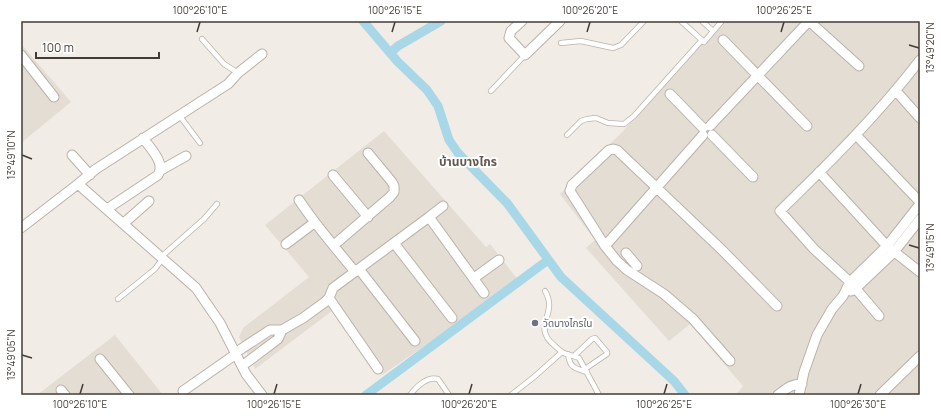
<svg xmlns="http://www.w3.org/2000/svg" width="941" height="416" font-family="Manrope,'Noto Sans Thai',sans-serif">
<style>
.residential{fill:#e4ddd4}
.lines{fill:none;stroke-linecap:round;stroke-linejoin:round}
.canal{stroke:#a8d7e7;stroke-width:9}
.lane-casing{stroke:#bbb2a9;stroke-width:6}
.street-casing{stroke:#bbb2a9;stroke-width:11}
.lane{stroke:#fff;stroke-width:4.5}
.street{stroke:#fff;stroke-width:9}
.ticks{fill:none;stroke:#433c36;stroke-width:1.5}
.worship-dot{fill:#6b7280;stroke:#fff;stroke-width:1.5}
.labels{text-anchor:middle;stroke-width:4;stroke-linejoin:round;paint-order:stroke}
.worship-label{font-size:10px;fill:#5b616d;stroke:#fff;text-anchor:start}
.quarter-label{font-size:12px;font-weight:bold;fill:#64584e;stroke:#fff}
.neatline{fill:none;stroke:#433c36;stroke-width:1.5}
.ticks-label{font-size:10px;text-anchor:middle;fill:#433c36}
</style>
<rect width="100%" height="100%" fill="#f1ece6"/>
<!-- residential -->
<path class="residential" d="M722,21H920V395H736L743,386L690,324L669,341L586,248L595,240L560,194L623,131Z
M21,44L71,102L21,143Z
M384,131L486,247L490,244L519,281L382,375L332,311L255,369L239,337L243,328L309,277L265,225Z
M115,335L163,395H37Z"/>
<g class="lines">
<!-- canal -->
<path class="canal" d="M363,21L397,61L427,90L438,106L449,140L458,153L507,203L561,277L674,381L685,395
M390,53L398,46L441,21
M366,395L548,260"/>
<!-- lane casing -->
<g class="lane-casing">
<path id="lane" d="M681,21L704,42L722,21
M702,21L713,31
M202,39L224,64L238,73
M561,43L581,41L613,48L621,45L644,21
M491,91L525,55
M179,115L200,143
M567,135L581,121L587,119L596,118L608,123L624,124L634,116L702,40
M161,257L204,219L217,204
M545,291C559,314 531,326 554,345C557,348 560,351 564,353C568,355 574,356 579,358L599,395
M118,299L155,269L163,258
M568,354C570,368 574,368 587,372
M574,356L592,339L595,338L607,352V354L585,369
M410,395C416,387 427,376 438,379L449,395
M511,395L534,377L562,352"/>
</g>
<!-- street casing -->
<g class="street-casing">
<path id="street" d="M522,21L511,31L509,38L525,55L560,21
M809,21L859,66
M723,40L807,126
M21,55L54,97
M896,91L920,118
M670,94L703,128
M710,126L809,21
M712,135L753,177
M856,135L920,202
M72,155L90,175
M161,170L186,156
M819,172L887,246L920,272
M333,175L368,217
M78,184L196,288L220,323L246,374L262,395
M299,200C316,226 336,248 355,272
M107,209L158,175C166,163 150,148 143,138
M429,217L443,206
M124,223L149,201
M21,228L78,184L96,169L228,84L238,73L262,54
M394,243L452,318
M286,244L314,223
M334,245L390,197L394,192V186L392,182L368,153
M605,246L703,135
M626,253L637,266
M359,269L415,341
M474,278L499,260
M851,291L855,289L894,252L920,219
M329,298L378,369
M879,316L850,282L814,249L780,211C830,162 877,116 920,60
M235,353L270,330H282L303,318L325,302L329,298L333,288L429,217L484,293
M100,359L129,395
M730,361L693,319L664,294L627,270L617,261L605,246L570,191L572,185L609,150L613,149L617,150L722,250L777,306
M242,366L278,339L282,330
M61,390L65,395
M183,391L236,354
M778,395C786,389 791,384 802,384
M799,395L804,372L817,335L832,309L843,296L850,282L887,246L920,204
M880,395L920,356"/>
</g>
<!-- lane -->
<use href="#lane" class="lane"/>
<!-- street -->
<use href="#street" class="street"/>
</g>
<!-- ticks -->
<path class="ticks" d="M197,32L200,22M392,32L395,22M587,32L590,22M781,32L784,22M909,45L919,48M22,155L32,159M909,245L919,248M22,355L32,358M80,394L83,384M274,394L277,384M469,394L472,384M664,394L667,384M858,394L861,384"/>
<!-- markers -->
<circle class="worship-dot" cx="535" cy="323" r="4"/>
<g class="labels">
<!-- worship labels -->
<g class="worship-label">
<text x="543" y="327">วัดบางไกรใน</text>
</g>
<!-- quarter labels -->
<g class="quarter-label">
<text x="468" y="166">บ้านบางไกร</text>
</g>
</g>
<!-- border -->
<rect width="941" height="416" fill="none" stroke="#ffffff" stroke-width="44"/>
<!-- scale -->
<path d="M36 52v6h123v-6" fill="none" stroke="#433c36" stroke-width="2"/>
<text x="42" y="52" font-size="12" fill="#433c36" stroke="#ffffff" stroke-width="3" paint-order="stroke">100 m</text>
<rect x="22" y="22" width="897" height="372" class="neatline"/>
<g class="ticks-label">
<text x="200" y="14">100°26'10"E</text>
<text x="395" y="14">100°26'15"E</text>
<text x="590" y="14">100°26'20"E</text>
<text x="784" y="14">100°26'25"E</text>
<text transform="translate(930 48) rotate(-90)" y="4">13°49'20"N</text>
<text transform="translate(11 155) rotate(-90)" y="4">13°49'10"N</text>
<text transform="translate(930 248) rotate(-90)" y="4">13°49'15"N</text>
<text transform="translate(11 355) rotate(-90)" y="4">13°49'05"N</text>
<text x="80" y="408">100°26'10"E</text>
<text x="274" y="408">100°26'15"E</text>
<text x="469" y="408">100°26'20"E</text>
<text x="664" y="408">100°26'25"E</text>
<text x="858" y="408">100°26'30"E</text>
</g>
</svg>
